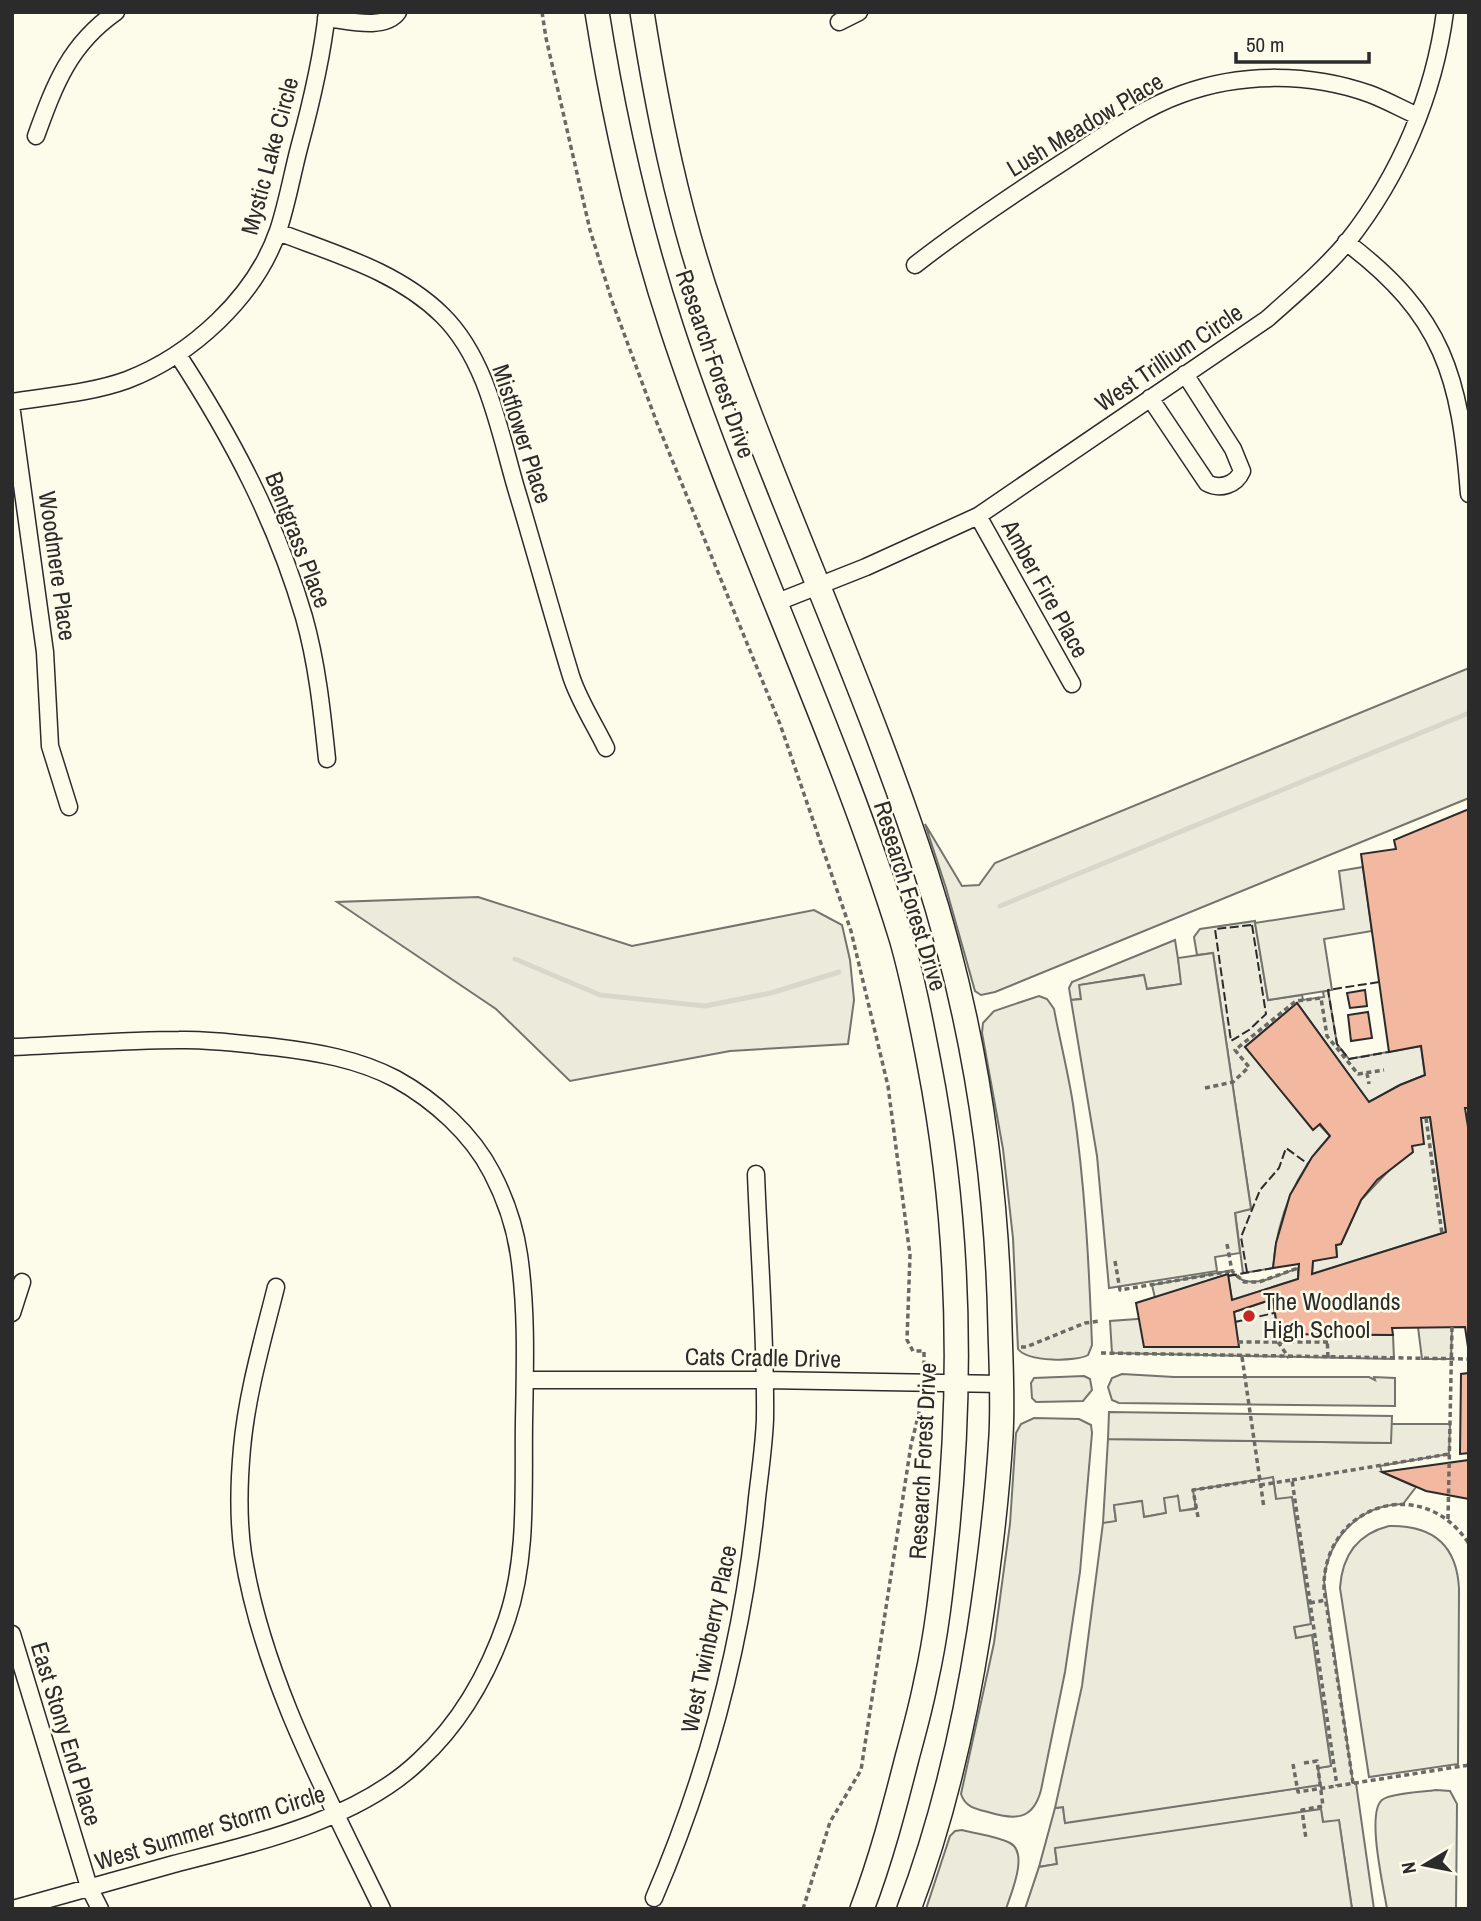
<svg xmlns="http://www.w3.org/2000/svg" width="1481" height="1921" font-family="'Archivo Narrow',sans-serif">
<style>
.green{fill:#ecebdb;stroke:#74746e;stroke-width:2}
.parking{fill:#eceadb;stroke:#74746e;stroke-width:2}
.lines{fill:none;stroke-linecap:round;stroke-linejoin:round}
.stream{stroke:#d8d7c9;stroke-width:5}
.building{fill:#f2b8a0;stroke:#2b2b2b;stroke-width:2;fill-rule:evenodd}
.street-casing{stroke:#2b2b2b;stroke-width:19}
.secondary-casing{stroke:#2b2b2b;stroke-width:26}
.path{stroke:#6a6964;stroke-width:3.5;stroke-dasharray:5 3.5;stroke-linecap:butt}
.street{stroke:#fdfbea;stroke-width:16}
.secondary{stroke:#fdfbea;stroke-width:23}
.fence{stroke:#2b2b2b;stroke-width:2;stroke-dasharray:9 3.5;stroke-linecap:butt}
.poi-dot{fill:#c62828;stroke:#fdfbea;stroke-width:2.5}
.labels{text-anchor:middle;stroke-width:5;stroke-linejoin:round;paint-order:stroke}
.street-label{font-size:24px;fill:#2b2b2b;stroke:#fdfbea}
.poi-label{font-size:24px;fill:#2b2b2b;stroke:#fdfbea;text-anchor:start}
</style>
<rect width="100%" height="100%" fill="#fdfbea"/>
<!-- green -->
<path class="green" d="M1469,668V798L995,992L981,995L975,991L946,888L925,824L962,886L979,885L995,863Z
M478,897L632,946L814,910L842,925L850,960L854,1000L848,1044L730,1051L570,1081L496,1009L337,902Z
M1255,921L1268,1000L1302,995L1303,1000L1324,997L1323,992L1328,990L1337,1044L1349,1059L1421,1046L1425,1075L1400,1085L1369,1102L1297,1003L1245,1047L1330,1136C1296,1172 1277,1218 1273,1268L1243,1273L1235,1212L1251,1209L1213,953L1197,955L1194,937L1200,929Z
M1175,940L1182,984L1146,989L1143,975L1080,985L1081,999L1071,1000L1069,988L1072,982Z
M1039,996L1047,999L1054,1009C1060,1041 1068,1072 1073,1104C1085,1184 1089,1265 1092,1345L1088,1355C1076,1362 1028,1362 1018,1349L1013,1238L1003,1149L982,1033L983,1023L994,1011Z
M1430,1117L1446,1232L1312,1274L1313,1261L1337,1256L1336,1245L1341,1244L1361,1200L1412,1146L1421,1118Z
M1298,1268V1279L1232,1300L1228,1276L1234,1274C1250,1292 1280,1274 1298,1268Z
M1228,1271V1274L1155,1298L1152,1285Z
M1273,1299L1278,1334L1393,1335L1394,1359L1112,1353L1110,1321L1234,1312Z
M1418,1327H1452L1451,1359H1422Z
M1122,1374L1174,1377H1369L1375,1380L1374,1377L1395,1378V1406L1119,1403L1112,1400L1108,1387L1112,1378Z
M1084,1376L1090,1379L1092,1390L1083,1401L1036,1402L1032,1398L1031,1383L1034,1378Z
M1034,1418L1079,1419L1091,1425L1092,1433L1080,1572L1065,1672L1041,1790C1033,1821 1014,1820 988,1812C976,1809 965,1807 961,1794L994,1643L1010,1524L1016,1433L1021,1424Z
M1391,1424H1450L1449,1454L1380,1466L1382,1472L1416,1487L1403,1504C1359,1505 1328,1538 1324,1581L1353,1783H1356L1374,1909H1352L1339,1821L1323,1822L1321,1810L1055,1849L1057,1864L1039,1867L1055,1808L1063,1807L1065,1822L1320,1785L1318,1768L1331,1766L1312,1636L1296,1638L1294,1627L1310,1624L1276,1499L1273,1478L1194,1490L1196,1508L1180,1511L1177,1496L1166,1513L1144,1517L1141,1501L1114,1506L1116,1522L1103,1523L1108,1439L1391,1443Z
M1389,1526C1432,1525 1457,1545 1459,1589L1458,1764L1369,1777L1340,1588C1342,1557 1357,1534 1389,1526Z
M1436,1790L1450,1791L1457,1804L1456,1909H1387C1384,1889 1366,1813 1382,1800C1390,1793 1424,1792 1436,1790Z
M962,1830C977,1834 997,1836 1010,1843C1029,1853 1011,1893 1006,1909H926L950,1836L955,1831Z"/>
<!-- parking -->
<path class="parking" d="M1363,867L1372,931L1324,939L1332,990L1268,1000L1255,923L1344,909L1339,871Z
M1213,953L1251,1209L1235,1213L1240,1253L1215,1257L1217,1271L1109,1288L1097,1156L1071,1000L1081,999L1079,985L1144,975L1147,989L1181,984L1178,958Z
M1109,1412L1392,1416L1391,1443L1108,1439Z
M1273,1477L1276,1499L1292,1497L1311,1624L1294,1627L1296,1638L1312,1635L1331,1766L1318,1768L1320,1785L1065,1823L1063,1807L1055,1808L1082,1686L1103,1523L1116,1521L1114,1505L1142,1501L1144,1517L1166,1513L1164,1498L1178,1496L1180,1511L1196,1509L1193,1490Z
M1321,1809L1323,1822L1339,1820L1352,1909H1025L1039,1867L1057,1864L1055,1848Z"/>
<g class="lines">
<!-- stream -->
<path class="stream" d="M1000,906L1469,713
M515,959L600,995L705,1006L771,993L839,972"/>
</g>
<!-- building -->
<path class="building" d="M1469,809V1108H1465L1469,1133V1354L1465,1327L1392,1328L1393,1335L1278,1334L1273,1299L1234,1312L1239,1347H1144L1136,1303L1228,1274L1232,1300L1298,1279L1299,1264L1273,1268L1276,1243L1290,1195L1312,1157L1330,1136L1320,1124L1313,1130L1245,1047L1297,1003L1369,1102L1400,1085L1425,1075L1421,1046L1389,1052L1361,854L1396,849L1394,840ZM1430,1117L1446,1232L1312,1274L1313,1261L1337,1257L1336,1245L1341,1244L1361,1200L1377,1180L1413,1152L1412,1146L1424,1144L1421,1118Z
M1365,990L1367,1006L1350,1008L1347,993Z
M1368,1012L1372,1038L1351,1041L1348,1015Z
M1469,1373V1453L1460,1454L1461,1374Z
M1469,1460V1499L1426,1491L1382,1472Z"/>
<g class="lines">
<!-- street casing -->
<g class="street-casing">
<path id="street" d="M326,18C346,20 385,31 398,12
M839,22L859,12
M36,136C55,84 69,45 116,12
M278,232C335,254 397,271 442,315C487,359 499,430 516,488C535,551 552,614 571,676C579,701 595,725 606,748
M1346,242C1444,316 1460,377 1469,494
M915,265C962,228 1012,195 1063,162C1100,138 1140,109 1182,94C1241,72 1311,73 1370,94C1386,100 1402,109 1418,116
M178,355C232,438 276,521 304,617C317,663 322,711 327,759
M1150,398L1207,483C1220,490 1236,485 1242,471L1233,449L1185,374
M12,402C50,396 91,393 127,380C192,355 255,297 278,231C287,204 292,175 299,148C311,104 322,58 327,12
M12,412L45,652L50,746L69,807
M978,516L1072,684
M775,603L866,567L978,516L1267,319C1295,294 1324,270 1348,241C1400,175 1434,95 1445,12
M12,1047C68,1045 124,1040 179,1040C211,1039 243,1044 274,1047C316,1052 358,1059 396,1079C434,1100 472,1134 492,1173C505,1198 515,1227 519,1255C527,1310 525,1367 524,1422C523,1487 528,1557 507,1619C489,1672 461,1722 420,1760C358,1820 256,1843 174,1864C120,1879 67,1894 13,1909
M276,1287C263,1339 247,1393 242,1448C239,1481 238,1520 243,1554C263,1679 327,1795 382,1909
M12,1313L22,1282
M525,1380H764L1002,1384
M12,1634L89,1887L100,1909
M654,1898C709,1770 744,1637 757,1498C760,1472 764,1445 765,1419C766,1337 759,1255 756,1174"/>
</g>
<!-- secondary casing -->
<g class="secondary-casing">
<path id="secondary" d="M597,12C614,119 638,226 672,329C740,535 837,731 901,938C913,979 921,1021 929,1063C959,1218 963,1378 947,1535C942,1583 937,1633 926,1681C921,1707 914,1732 907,1758C894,1809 881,1859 862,1909
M642,12C658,113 678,213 712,310C777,499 864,681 926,872C973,1018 997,1174 1000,1328C1001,1364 1003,1400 1001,1436C997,1502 989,1567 979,1632C964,1727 943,1819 909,1909"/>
</g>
<!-- path -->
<path class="path" d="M542,12L546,38L590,230L612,301L657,423L780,724L851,931L888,1086L910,1255L907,1340L913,1351H924V1369
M1367,1073L1369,1084
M1205,1088L1233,1082L1249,1067L1235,1050L1296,1001L1321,998L1327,1036L1358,1074L1384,1070
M1426,1118L1442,1234
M1227,1244L1232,1271L1244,1282H1259L1298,1268
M1115,1261L1120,1290L1232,1271
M1327,1335L1328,1358
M1238,1342H1328
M1278,1342L1289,1358
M1021,1347H1026L1085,1323L1100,1321
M1101,1353L1469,1359
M1242,1357L1264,1508
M1292,1480L1449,1454
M1260,1485L1292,1480L1337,1786
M1198,1517L1193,1490L1260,1480
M1448,1519L1452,1327
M1310,1603L1326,1600
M1304,1763L1317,1761L1323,1806L1302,1810L1306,1839
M1293,1764L1298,1792L1469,1765
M1353,1783L1324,1589C1322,1505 1423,1472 1469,1544
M803,1909L830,1822L861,1770L911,1445L923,1397"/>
<!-- street -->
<use href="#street" class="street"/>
<!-- secondary -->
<use href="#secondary" class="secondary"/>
<!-- fence -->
<path class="fence" d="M1252,925L1266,1014L1249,1030L1231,1041L1215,929Z
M1379,982L1328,990L1337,1044L1349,1059L1389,1052
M1247,1272L1241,1237L1260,1190L1279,1168L1286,1148L1308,1164
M1228,1276L1273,1268
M1235,1322L1274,1313"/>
</g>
<!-- markers -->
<circle class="poi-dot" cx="1249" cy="1316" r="7"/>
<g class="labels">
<!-- street labels -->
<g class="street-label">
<text transform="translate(1085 125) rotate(-31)" y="8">Lush Meadow Place</text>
<text transform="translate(270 156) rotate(-75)" y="8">Mystic Lake Circle</text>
<text transform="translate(1169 358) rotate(-34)" y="8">West Trillium Circle</text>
<text transform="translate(715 364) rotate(71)" y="8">Research Forest Drive</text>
<text transform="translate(522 434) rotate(72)" y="8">Mistflower Place</text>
<text transform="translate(298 540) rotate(69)" y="8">Bentgrass Place</text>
<text transform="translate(57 566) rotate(82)" y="8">Woodmere Place</text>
<text transform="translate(1045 589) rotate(61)" y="8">Amber Fire Place</text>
<text transform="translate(910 896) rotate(73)" y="8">Research Forest Drive</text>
<text transform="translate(763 1358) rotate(1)" y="8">Cats Cradle Drive</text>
<text transform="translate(923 1461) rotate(-87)" y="8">Research Forest Drive</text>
<text transform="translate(709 1639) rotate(-78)" y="8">West Twinberry Place</text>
<text transform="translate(66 1734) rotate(73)" y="8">East Stony End Place</text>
<text transform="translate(210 1828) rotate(-17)" y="8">West Summer Storm Circle</text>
</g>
<!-- poi labels -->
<g class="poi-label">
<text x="1263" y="1310">The Woodlands<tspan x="1263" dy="28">High School</tspan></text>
</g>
</g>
<!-- border -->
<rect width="1481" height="1921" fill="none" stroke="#2b2b2b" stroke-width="28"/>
<!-- north arrow -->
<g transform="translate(1425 1865) rotate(260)" stroke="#fdfbea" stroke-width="5" paint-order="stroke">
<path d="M0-5L12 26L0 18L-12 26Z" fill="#2b2b2b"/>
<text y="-10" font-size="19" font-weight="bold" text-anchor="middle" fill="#2b2b2b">N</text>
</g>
<!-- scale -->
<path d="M1236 52v10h133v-10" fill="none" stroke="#2b2b2b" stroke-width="3.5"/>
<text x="1246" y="52" font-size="21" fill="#2b2b2b" stroke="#fdfbea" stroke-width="5" paint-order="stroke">50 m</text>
</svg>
